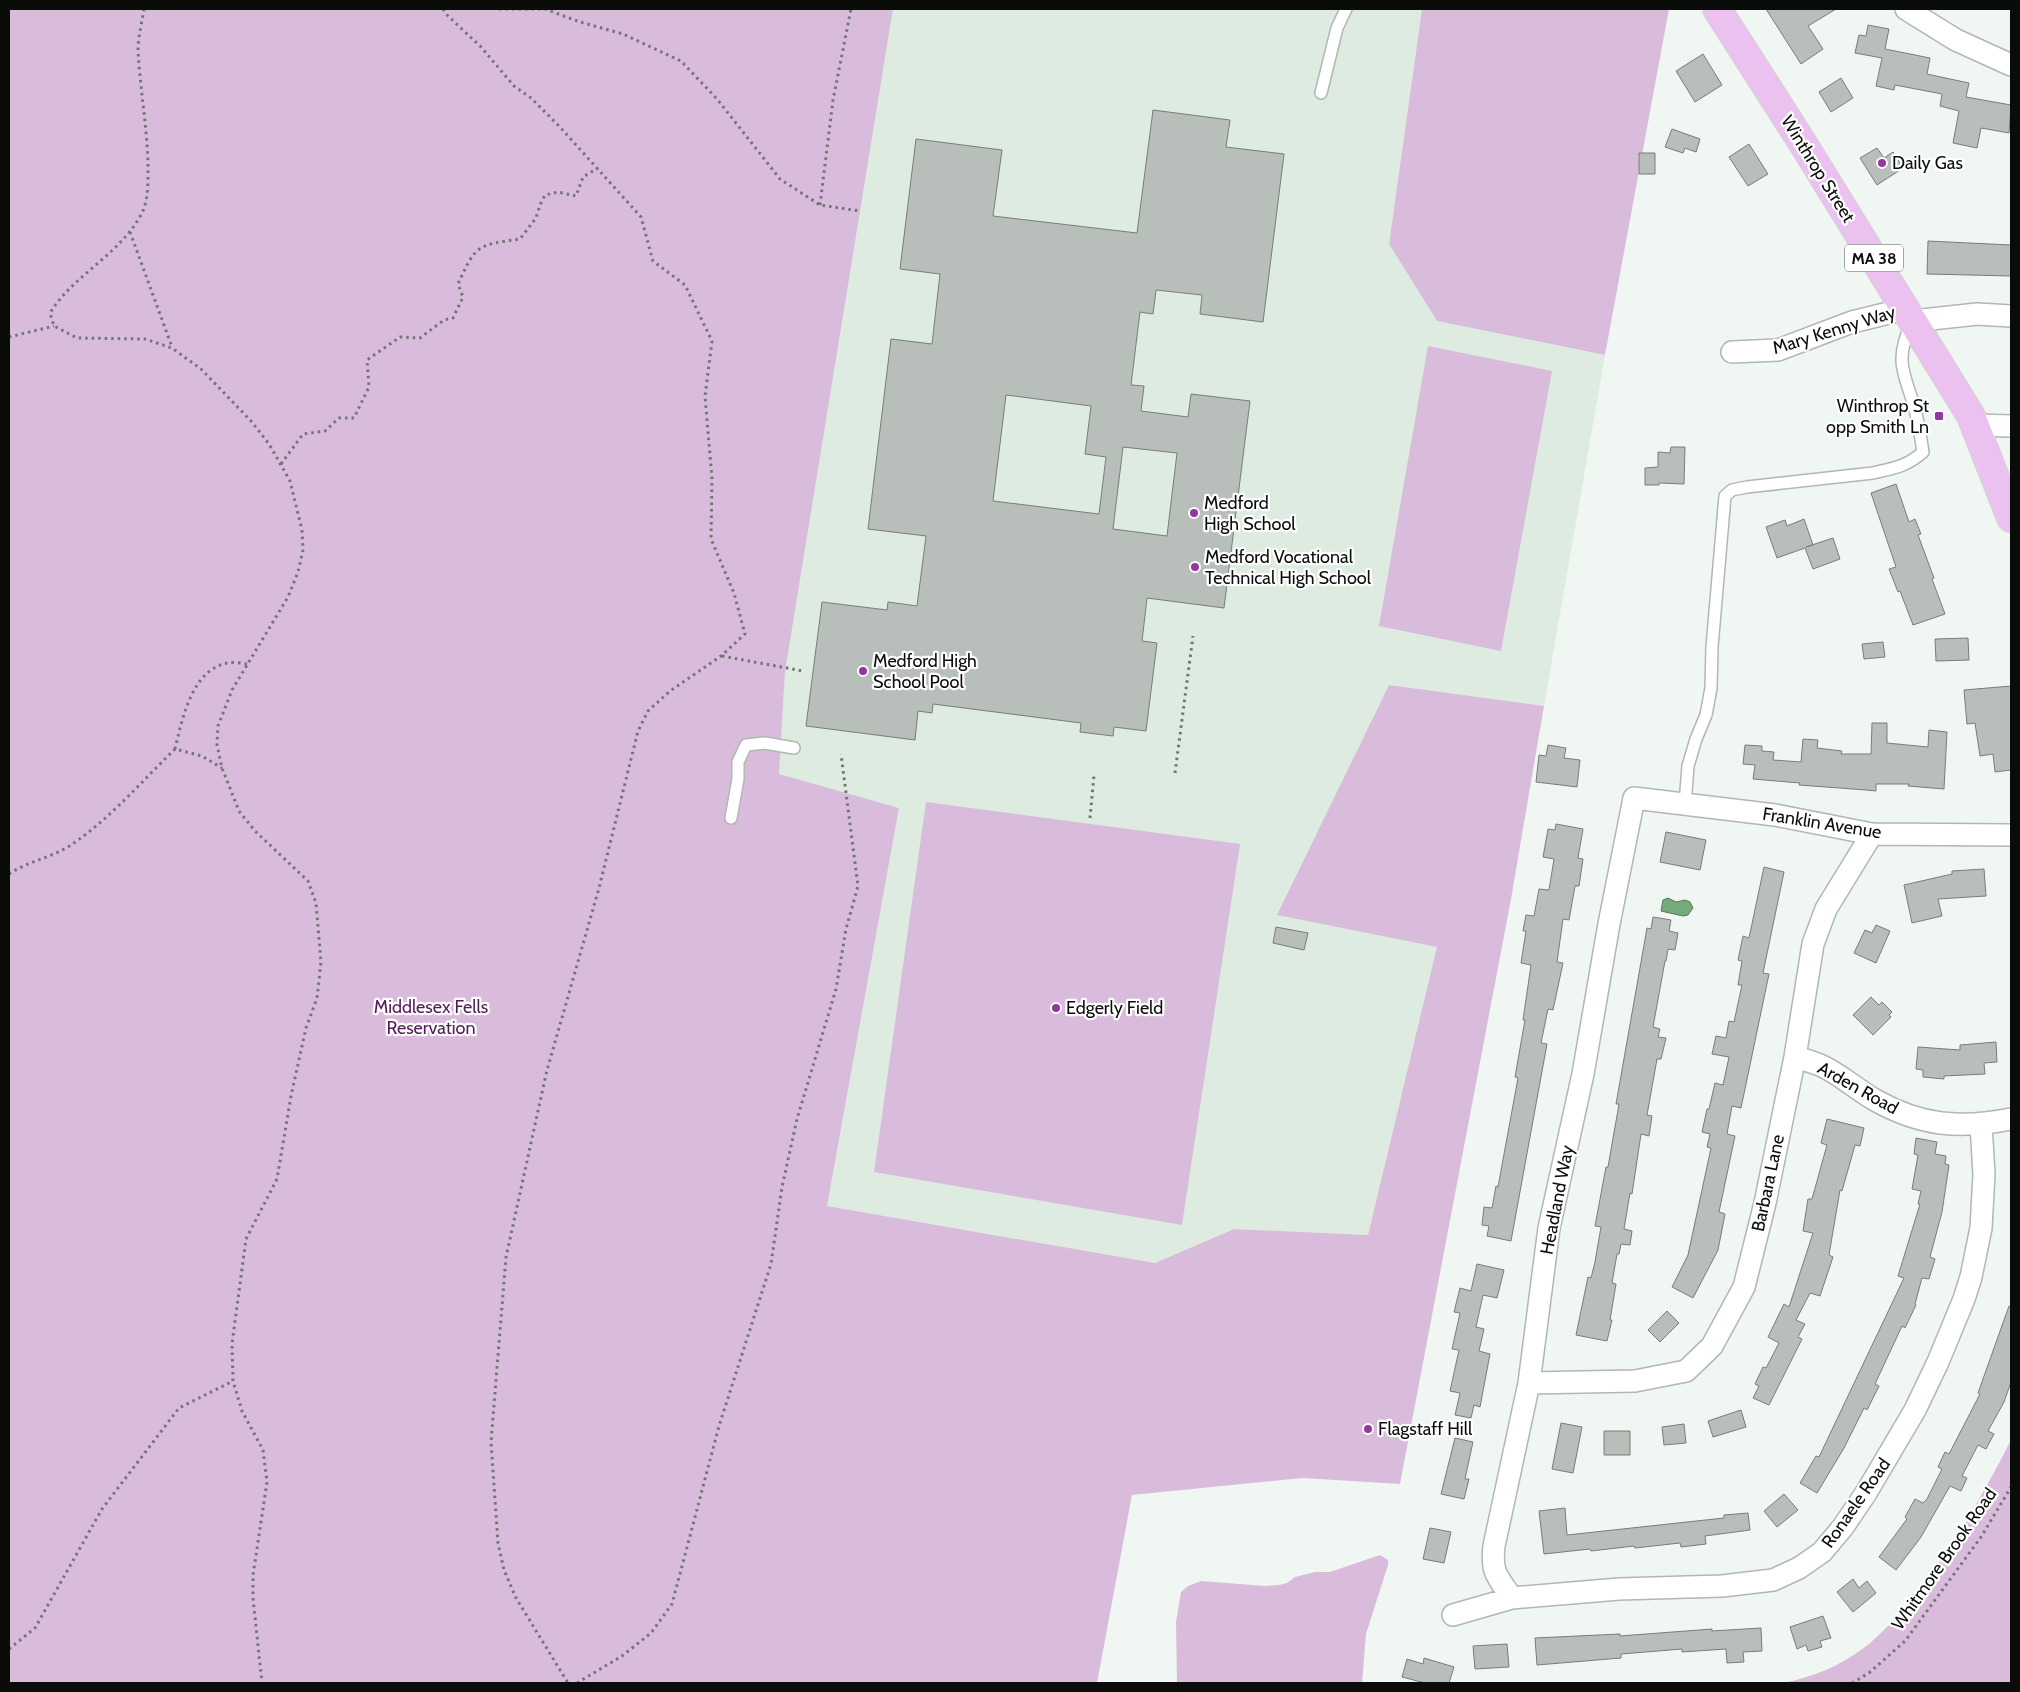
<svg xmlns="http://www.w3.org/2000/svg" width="2020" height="1692" font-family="Cabin,sans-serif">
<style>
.built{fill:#deebe0}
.green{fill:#d9bcdc}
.water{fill:#75aa7f;stroke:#557b5c}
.building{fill:#b8beb9;stroke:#787d79;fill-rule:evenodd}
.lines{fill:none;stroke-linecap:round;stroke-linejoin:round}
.lane-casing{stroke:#b1b7b2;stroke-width:14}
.street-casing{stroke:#b1b7b2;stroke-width:24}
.primary-casing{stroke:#d3d3d3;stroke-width:30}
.path{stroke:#727673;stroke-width:3;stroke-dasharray:2.5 4;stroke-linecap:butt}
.lane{stroke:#fff;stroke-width:11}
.street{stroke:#fff;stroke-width:21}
.primary{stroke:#ebc1f0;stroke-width:28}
.poi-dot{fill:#9436a0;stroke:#fff;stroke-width:2}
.labels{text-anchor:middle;stroke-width:4.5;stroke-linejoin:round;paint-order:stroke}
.shield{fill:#fff;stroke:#545554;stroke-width:1}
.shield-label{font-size:16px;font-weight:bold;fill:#0a0c0a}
.poi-label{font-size:18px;fill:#0a0c0a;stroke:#fff;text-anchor:start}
.street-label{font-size:18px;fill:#0a0c0a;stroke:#fff}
.park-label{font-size:18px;fill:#531d59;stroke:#fff}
</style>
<rect width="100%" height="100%" fill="#f0f6f1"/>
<!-- built -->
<path class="built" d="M893,9H1422L1389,244L1437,321L1605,355L1544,706L1389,685L1278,915L1438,947L1368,1235L1234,1229L1155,1263L827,1206L899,808L779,775L785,672Z"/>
<!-- green -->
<path class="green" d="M9,9H893L785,672L779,774L899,808L827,1206L1155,1263L1234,1229L1368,1235L1437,947L1277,915L1389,685L1544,706L1511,899L1400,1484L1303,1478L1132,1495L1097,1683H9Z
M1422,9H1669L1605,355L1437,321L1389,244Z
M1428,346L1552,371L1501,651L1379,626Z
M926,802L1240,844L1182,1225L874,1172Z
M2011,1440V1683H1783C1813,1677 1840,1666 1865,1647C1882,1634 1896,1617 1910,1601C1950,1552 1982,1497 2011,1440Z
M1380,1555L1388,1560V1565L1366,1634L1362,1683H1177L1176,1622L1181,1592L1188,1586L1201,1581L1265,1586L1279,1585L1287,1583L1295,1577L1315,1572H1330Z"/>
<!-- water -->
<path class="water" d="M1668,898L1676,902L1685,900L1690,902L1693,908L1688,915L1683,916L1661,911L1663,900Z"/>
<!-- building -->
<path class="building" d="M1766,9H1836L1808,26L1823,49L1801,64Z
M1868,25L1889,29L1885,49L1930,58L1927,74L1969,83L1966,97L2011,105L2009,133L1981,128L1977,148L1953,143L1959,111L1940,106L1942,94L1895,85L1894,90L1876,86L1882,58L1855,53L1859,35L1866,36Z
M1703,54L1722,85L1695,102L1676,71Z
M1841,78L1853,98L1831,112L1819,92Z
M1153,110L1230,120L1226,147L1284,154L1263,322L1200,314L1202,295L1156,290L1153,314L1140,312L1131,385L1144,386L1141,411L1188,417L1191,394L1250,401L1224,608L1147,598L1142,641L1157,643L1146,731L1114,727L1113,736L1080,732L1081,723L933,704L932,713L918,711L915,740L806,726L822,602L887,610L888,602L917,606L926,536L868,529L891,339L932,344L940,274L900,269L916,139L1002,150L993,216L1137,233ZM1006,395L1091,406L1085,454L1106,457L1099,514L993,501ZM1123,447L1177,453L1167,536L1113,529Z
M1672,129L1700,139L1696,152L1685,148L1683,153L1665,147Z
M1749,144L1768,174L1748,186L1729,157Z
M1877,148L1884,158L1893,152L1903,168L1877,185L1860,158Z
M1639,153H1655V174H1639Z
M1928,241L2011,245V276L1927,274Z
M1671,447H1685L1684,484L1659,483V485H1645V468L1658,467V452L1670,453Z
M1896,484L1909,522L1915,519L1921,534L1918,535L1934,578L1932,579L1945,614L1913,625L1900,591L1898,592L1889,569L1896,567L1871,493Z
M1804,519L1813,545L1806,547L1833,538L1840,559L1813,569L1805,548L1777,558L1766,527L1785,520L1787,526Z
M1968,638L1969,660L1936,661L1935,639Z
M1883,642L1885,657L1864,659L1862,644Z
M2011,686V770L1995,772L1993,754L1980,756L1975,723L1967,724L1964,690Z
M1872,723H1887V743L1928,747L1929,730L1947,732L1944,789L1908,786L1909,784H1876V791L1866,790L1799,785L1800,783L1753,779L1755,765L1743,764L1745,745L1762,746V751L1774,752L1773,760L1801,762L1803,739L1818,740L1817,748L1842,751L1841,754H1871Z
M1548,745L1566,748L1564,758L1580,760L1577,787L1536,782L1539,755L1546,756Z
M1556,824L1583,829L1578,858L1583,859L1579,886H1575L1569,920L1563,919L1557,962L1563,963L1553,1010L1548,1009L1541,1043L1547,1044L1511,1241L1487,1236L1489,1226L1482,1225L1484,1207L1492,1208L1496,1186L1498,1187L1518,1078L1515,1077L1525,1020H1523L1531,965L1521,963L1526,931H1523L1526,915L1534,916L1539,889L1549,890L1554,859L1543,857L1548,829L1555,830Z
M1666,832L1706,840L1700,870L1660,862Z
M1764,867L1784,872L1763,973L1769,974L1741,1108L1732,1106L1727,1134L1735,1136L1719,1212L1725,1214L1718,1250L1693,1298L1672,1287L1688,1255L1711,1148L1707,1147L1710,1134L1702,1132L1707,1109H1709L1715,1083L1723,1085L1729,1057L1712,1054L1716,1036L1726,1038L1729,1021L1734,1022L1742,985H1738L1742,961L1738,960L1743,936L1749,938Z
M1984,869L1986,896L1938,899L1942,916L1912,923L1904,885L1952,874V871Z
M1653,917L1671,920L1669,931L1678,933L1675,950L1668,949L1666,961H1665L1653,1027L1660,1029L1658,1037L1666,1038L1661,1059H1657L1647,1115L1652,1116L1649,1136L1641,1134L1632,1194L1630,1193L1624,1229L1632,1231L1630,1245L1621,1244L1619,1254H1617L1612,1283L1616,1284L1610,1320H1612L1607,1341L1576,1335L1588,1277L1591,1278L1595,1262L1601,1227L1595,1226L1606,1167H1608L1619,1104H1616L1647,928L1651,929Z
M1876,925L1890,931L1876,963L1854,953L1865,930L1872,933Z
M1276,927L1308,933L1304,950L1273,943Z
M1871,997L1879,1005L1882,1002L1892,1012L1889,1015L1891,1017L1873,1035L1853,1015Z
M1996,1042L1997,1062L1984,1063L1985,1074L1944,1076V1079L1923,1077V1070L1916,1069L1918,1047L1960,1050V1045Z
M1827,1119L1864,1128L1860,1146L1855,1145L1842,1191L1840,1190L1829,1255L1833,1257L1820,1296L1810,1293L1796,1320L1805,1324L1798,1337L1802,1339L1769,1405L1753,1398L1759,1386L1755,1384L1763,1367L1766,1368L1779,1343L1768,1337L1784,1304L1789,1307L1813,1233L1803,1231L1808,1199H1812L1827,1145L1821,1143Z
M1916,1138L1937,1142L1935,1154L1946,1156L1945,1164L1949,1165L1942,1212L1930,1257L1935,1259L1929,1279L1922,1278L1915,1304L1916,1305L1905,1328L1902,1326L1875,1384L1879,1386L1867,1410L1864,1408L1844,1448L1817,1493L1800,1483L1816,1456L1819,1457L1904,1278L1898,1276L1920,1204H1918L1921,1191L1912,1189L1918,1155L1914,1154Z
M1477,1264L1504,1270L1497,1298L1483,1295L1476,1327L1484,1329L1479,1351L1490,1354L1480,1407L1474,1405L1471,1418L1455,1415L1460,1393L1450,1391L1459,1350L1452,1349L1460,1313L1454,1312L1460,1288L1471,1291Z
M2009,1306L2011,1307V1382L2004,1402L1988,1431L1994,1434L1986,1449L1978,1445L1962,1476L1967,1478L1961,1491L1950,1486L1921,1537L1896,1570L1879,1557L1907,1519L1905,1517L1915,1499L1923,1503L1927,1499L1942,1469L1938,1467L1945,1452L1949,1454L1980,1394L1978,1393Z
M1667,1311L1679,1323L1660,1342L1648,1330Z
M1741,1410L1746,1427L1713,1437L1708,1421Z
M1561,1423L1582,1427L1573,1473L1552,1469Z
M1684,1424L1686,1443L1664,1445L1662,1427Z
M1604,1431H1630V1455H1604Z
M1455,1438L1473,1442L1465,1479H1469L1464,1499L1441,1494Z
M1784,1494L1798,1510L1777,1527L1764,1511Z
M1565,1508L1567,1535L1724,1518V1515L1748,1513L1750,1530L1705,1536L1706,1544L1681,1547L1680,1543L1635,1548L1634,1546L1591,1551L1590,1549L1544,1554L1539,1511Z
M1430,1528L1451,1532L1444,1563L1423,1559Z
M1853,1579L1859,1588L1867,1581L1876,1593L1853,1612L1837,1592Z
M1823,1616L1831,1638L1820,1641L1822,1647L1808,1651L1806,1645L1797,1649L1790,1627Z
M1761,1628L1762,1651L1743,1652L1744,1662L1727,1663L1726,1649L1682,1652V1649L1621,1654V1658L1537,1665L1535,1638L1620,1634V1636L1712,1629V1631Z
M1507,1644L1509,1667L1475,1669L1473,1646Z
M1424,1658L1454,1667L1449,1683H1425L1402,1677L1407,1659L1423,1664Z"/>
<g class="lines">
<!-- lane casing -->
<g class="lane-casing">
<path id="lane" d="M1321,93L1337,28L1346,9
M1685,804L1688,766L1696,739L1706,715L1711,688L1712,647L1725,496L1732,490L1747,487L1873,473C1894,468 1906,467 1923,452C1921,441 1920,429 1917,418C1908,376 1891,367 1912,322
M731,818L738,779V762L746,745L765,743L794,748"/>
</g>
<!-- street casing -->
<g class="street-casing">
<path id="street" d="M1906,9L1956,40L2011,65
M1913,321L1977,314L2011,316
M1732,352L1778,350L1852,322L1905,309
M1975,425L2011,426
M1795,1057C1803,1059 1812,1062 1820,1065C1840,1074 1856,1089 1875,1100C1921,1126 1960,1129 2011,1119
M1529,1383L1635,1381L1686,1371L1712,1346L1744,1287L1765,1203L1795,1057L1813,944L1826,909L1872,834
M1512,1598C1497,1576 1491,1573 1494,1546L1529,1383L1549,1228L1583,1074L1609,924L1634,798L1775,815L1872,834L2011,835
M1453,1615L1512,1598L1619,1589L1722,1586L1773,1580L1799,1568L1822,1552L1843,1527L1866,1493L1915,1410L1938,1362L1964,1299L1971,1277L1981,1228L1984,1174L1981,1125"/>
</g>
<!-- primary casing -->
<g class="primary-casing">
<path id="primary" d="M1717,9L1802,142L1971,416L2011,518"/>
</g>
<!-- path -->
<path class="path" d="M144,9C142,22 138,37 138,50C140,88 147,126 148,164C148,180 149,198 142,213C119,256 74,274 50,313L54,326L77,338L145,339L172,348L201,369L251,421L269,444L290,481L302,530L303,550L298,572L288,597L232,690L218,726L217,745L222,768L239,811L255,831L308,881L316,903L321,962L317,998L306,1028L291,1096L277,1179L246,1239L232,1344L233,1381L242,1411L263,1450L267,1482L253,1575V1598L262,1683
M443,9L447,15L481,47L514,86L531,98L559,126L641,217L653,261L685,285L712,341L705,396L712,479L711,539L734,593L745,634L721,656L670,691L648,711L638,731L599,888L547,1070L506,1257L491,1442L498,1543L504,1570L516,1598L568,1683
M499,9H545L580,22L623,34L681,61L717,99L780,179L820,205L860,211
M820,205L833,100L851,9
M130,232L172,347
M9,337L54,326
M281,464L303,434L325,431L339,418H354L369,387L367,360L400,337L420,338L444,320L453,318L463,297L458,284C476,244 478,245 520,239L536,218L540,205L545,195L558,192L576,196L583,177L598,168
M722,656L803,671
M175,749C182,719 192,670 227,663C233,662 241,663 247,664
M1175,773L1193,636
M1090,818L1094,775
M9,874C27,862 49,858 68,847C108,821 141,782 175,749L202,756L222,768
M9,1649L35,1628L102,1509L179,1408L233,1381
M577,1683L622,1656L651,1633L672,1604L719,1426L771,1264L782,1187L797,1119L836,989L846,929L858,886L841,754
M1852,1683L1869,1673L1905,1641L1981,1537L2011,1487"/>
<!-- lane -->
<use href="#lane" class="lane"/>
<!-- street -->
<use href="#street" class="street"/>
<!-- primary -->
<use href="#primary" class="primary"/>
</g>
<!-- markers -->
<g class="poi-dot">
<circle cx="1882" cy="163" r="5"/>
<rect x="1934" y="411" width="10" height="10" rx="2.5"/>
<circle cx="1194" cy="513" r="5"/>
<circle cx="1195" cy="567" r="5"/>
<circle cx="863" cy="671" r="5"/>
<circle cx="1056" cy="1008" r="5"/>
<circle cx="1368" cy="1429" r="5"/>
</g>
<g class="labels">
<!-- shield labels -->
<rect class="shield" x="1845" y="244.5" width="58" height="27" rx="4"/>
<g class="shield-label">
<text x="1874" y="264">MA 38</text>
</g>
<!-- poi labels -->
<g class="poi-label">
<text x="1892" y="169">Daily Gas</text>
<text x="1929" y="412" text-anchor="end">Winthrop St<tspan x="1929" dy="21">opp Smith Ln</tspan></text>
<text x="1204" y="509">Medford<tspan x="1204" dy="21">High School</tspan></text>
<text x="1205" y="563">Medford Vocational<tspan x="1205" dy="21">Technical High School</tspan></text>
<text x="873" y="667">Medford High<tspan x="873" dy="21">School Pool</tspan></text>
<text x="1066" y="1014">Edgerly Field</text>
<text x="1378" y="1435">Flagstaff Hill</text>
</g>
<!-- street labels -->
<g class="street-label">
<text transform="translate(1818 169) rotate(58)" y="6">Winthrop Street</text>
<text transform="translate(1834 330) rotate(-17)" y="6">Mary Kenny Way</text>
<text transform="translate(1822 823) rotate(9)" y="6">Franklin Avenue</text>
<text transform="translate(1858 1088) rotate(29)" y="6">Arden Road</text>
<text transform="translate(1768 1183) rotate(-78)" y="6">Barbara Lane</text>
<text transform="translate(1557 1200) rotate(-79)" y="6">Headland Way</text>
<text transform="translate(1856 1503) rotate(-55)" y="6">Ronaele Road</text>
<text transform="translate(1944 1559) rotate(-55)" y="6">Whitmore Brook Road</text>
</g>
<!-- park labels -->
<g class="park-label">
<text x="431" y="1013">Middlesex Fells<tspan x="431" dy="21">Reservation</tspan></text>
</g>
</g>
<!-- border -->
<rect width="2020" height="1692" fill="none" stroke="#0a0c0a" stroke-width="20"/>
</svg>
